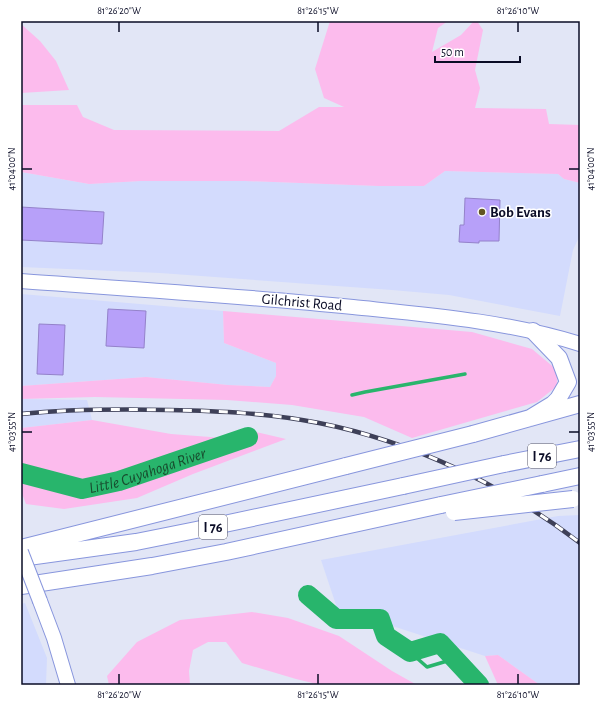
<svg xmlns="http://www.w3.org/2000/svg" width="601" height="706" font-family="'Alegreya Sans',sans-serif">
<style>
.built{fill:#d3dbfd}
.green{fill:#fcbbed}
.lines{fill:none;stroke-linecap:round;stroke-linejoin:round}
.stream{stroke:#28b56c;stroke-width:3.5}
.river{stroke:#28b56c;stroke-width:20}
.building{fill:#b7a0f9;stroke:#9482ca}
.major-casing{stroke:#8896dd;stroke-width:16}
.highway-casing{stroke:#8896dd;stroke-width:18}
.major{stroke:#fff;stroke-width:14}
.highway{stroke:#fff;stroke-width:16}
.rail-casing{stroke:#3e4058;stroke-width:4.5}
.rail{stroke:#fff;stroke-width:3;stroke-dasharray:9;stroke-linecap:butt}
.major-bridge-casing{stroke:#8896dd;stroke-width:16;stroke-linecap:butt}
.highway-bridge-casing{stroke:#8896dd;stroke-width:18;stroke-linecap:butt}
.major-bridge{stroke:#fff;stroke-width:14}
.highway-bridge{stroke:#fff;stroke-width:16}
.ticks{fill:none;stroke:#0a0c26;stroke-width:1.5}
.poi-dot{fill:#625522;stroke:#fff;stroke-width:1.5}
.labels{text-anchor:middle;stroke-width:3;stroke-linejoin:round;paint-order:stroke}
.shield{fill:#fff;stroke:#545567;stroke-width:1}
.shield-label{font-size:14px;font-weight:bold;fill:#0a0c26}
.poi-label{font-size:15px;font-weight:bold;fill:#0a0c26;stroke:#fff;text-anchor:start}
.street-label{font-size:15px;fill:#0a0c26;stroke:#fff}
.water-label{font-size:16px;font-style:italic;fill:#184c2e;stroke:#fff}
.neatline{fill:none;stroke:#0a0c26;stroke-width:1.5}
.ticks-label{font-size:10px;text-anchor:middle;fill:#0a0c26}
</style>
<rect width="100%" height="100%" fill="#e2e6f6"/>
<!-- built -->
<path class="built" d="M445,171L558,174L564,179L580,183V235L573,250L560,316L449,295L392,290L160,273L21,267V172L89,184L141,181H245L378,186H424Z
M21,294L223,311L224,343L276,363V376L270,387L228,385L146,377L21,386Z
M21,399L87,400L92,420L21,428Z
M580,515V685H540L498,655L485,656L337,608L321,560L558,516Z
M25,603L47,658L46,685H21V604Z"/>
<!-- green -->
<path class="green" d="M330,21H448L438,28L432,52L461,35L474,21H477L483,30L475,70L480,88L475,108L546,109L549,124L580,125V183L564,179L558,174L445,171L424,186H378L245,181H141L89,184L21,172V105H77L83,117L114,130L279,131L319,107H344L324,98L315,69Z
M21,24L40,41L56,61L69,90L21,93Z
M223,311L472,332L532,349L557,370V386L537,402L412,438L364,417L292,405L227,400L95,397L21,399V386L146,377L228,385L270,387L276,376V363L224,343Z
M92,420L171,434L223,438L248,430L286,439L193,474L137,498L64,509L26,504L21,491V428Z
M252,612L288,618L339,636L392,671L417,685H321L296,679L242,663L226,642H208L193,650L189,671L190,685H109L107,676L137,642L180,620Z
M498,655L540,685H498L485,656Z"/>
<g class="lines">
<!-- stream -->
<path class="stream" d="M352,395L365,392L465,374
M245,438L248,437
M410,652L427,667L454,659"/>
<!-- river -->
<g class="river">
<path id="s1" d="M21,473L82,489L119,481L248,437"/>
<path d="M308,595L336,619H380L386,636L410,652L440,643L479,685"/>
</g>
</g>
<!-- building -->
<path class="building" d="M465,198L500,200L499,241H479V243L459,242L460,225H464Z
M21,207L104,212L102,244L21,240Z
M108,309L146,311L144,348L106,346Z
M39,324L65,325L63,375L37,374Z"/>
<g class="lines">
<!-- major casing -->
<g class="major-casing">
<path id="major" d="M21,281C132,289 243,296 353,307C430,315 506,321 580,344
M40,601L54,638L68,685"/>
</g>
<!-- highway casing -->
<g class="highway-casing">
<path id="highway" d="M530,418L553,404L558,399L568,382L559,358L533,331
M473,434L580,404
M504,464L580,449
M542,484L580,476
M21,548L346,466
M21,558L136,542L196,530L403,486
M21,586L152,566L226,552L441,505"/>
</g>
<!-- major -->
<use href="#major" class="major"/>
<!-- highway -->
<use href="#highway" class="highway"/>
<!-- rail casing -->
<g class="rail-casing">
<path id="rail" d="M21,414C70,409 119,409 169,410C219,411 269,413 319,423C411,441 506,486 580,543"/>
</g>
<!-- rail -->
<use href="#rail" class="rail"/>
<!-- major-bridge casing -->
<g class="major-bridge-casing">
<path id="major-bridge" d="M21,552L40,601"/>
</g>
<!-- highway-bridge casing -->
<g class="highway-bridge-casing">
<path id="highway-bridge" d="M346,466L473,434
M403,486L504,464
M441,505L542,484
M454,512L573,499"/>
</g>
<!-- major-bridge -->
<use href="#major-bridge" class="major-bridge"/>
<!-- highway-bridge -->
<use href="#highway-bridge" class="highway-bridge"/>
</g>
<!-- ticks -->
<path class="ticks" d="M119,22V32M318,22V32M518,22V32M22,169H32M569,169H579M22,432H32M569,432H579M119,674V684M318,674V684M518,674V684"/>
<!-- markers -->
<circle class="poi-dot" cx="482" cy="212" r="4"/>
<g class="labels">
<!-- shield labels -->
<g class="shield">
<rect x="528" y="444" width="28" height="24" rx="3"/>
<rect x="199" y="515" width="28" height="24" rx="3"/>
</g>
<g class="shield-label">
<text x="542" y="461">I 76</text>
<text x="213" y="532">I 76</text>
</g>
<!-- poi labels -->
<g class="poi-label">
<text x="490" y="217">Bob Evans</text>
</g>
<!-- street labels -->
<g class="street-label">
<text transform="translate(302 302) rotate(5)" y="5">Gilchrist Road</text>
</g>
<!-- water labels -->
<g class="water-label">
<text dy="6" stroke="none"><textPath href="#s1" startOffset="131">Little Cuyahoga River</textPath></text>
</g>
</g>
<!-- border -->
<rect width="601" height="706" fill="none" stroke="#ffffff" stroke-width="44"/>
<!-- scale -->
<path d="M435 56v6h85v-6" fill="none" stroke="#0a0c26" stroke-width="2"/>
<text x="441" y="56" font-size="12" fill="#0a0c26" stroke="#ffffff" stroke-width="3" paint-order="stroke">50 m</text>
<rect x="22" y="22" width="557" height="662" class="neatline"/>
<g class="ticks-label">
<text x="119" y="14">81°26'20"W</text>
<text x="318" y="14">81°26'15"W</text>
<text x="518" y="14">81°26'10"W</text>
<text transform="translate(11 169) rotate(-90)" y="4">41°04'00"N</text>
<text transform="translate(590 169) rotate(-90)" y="4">41°04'00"N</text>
<text transform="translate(11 432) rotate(-90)" y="4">41°03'55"N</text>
<text transform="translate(590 432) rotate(-90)" y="4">41°03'55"N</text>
<text x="119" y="698">81°26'20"W</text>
<text x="318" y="698">81°26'15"W</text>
<text x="518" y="698">81°26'10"W</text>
</g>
</svg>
